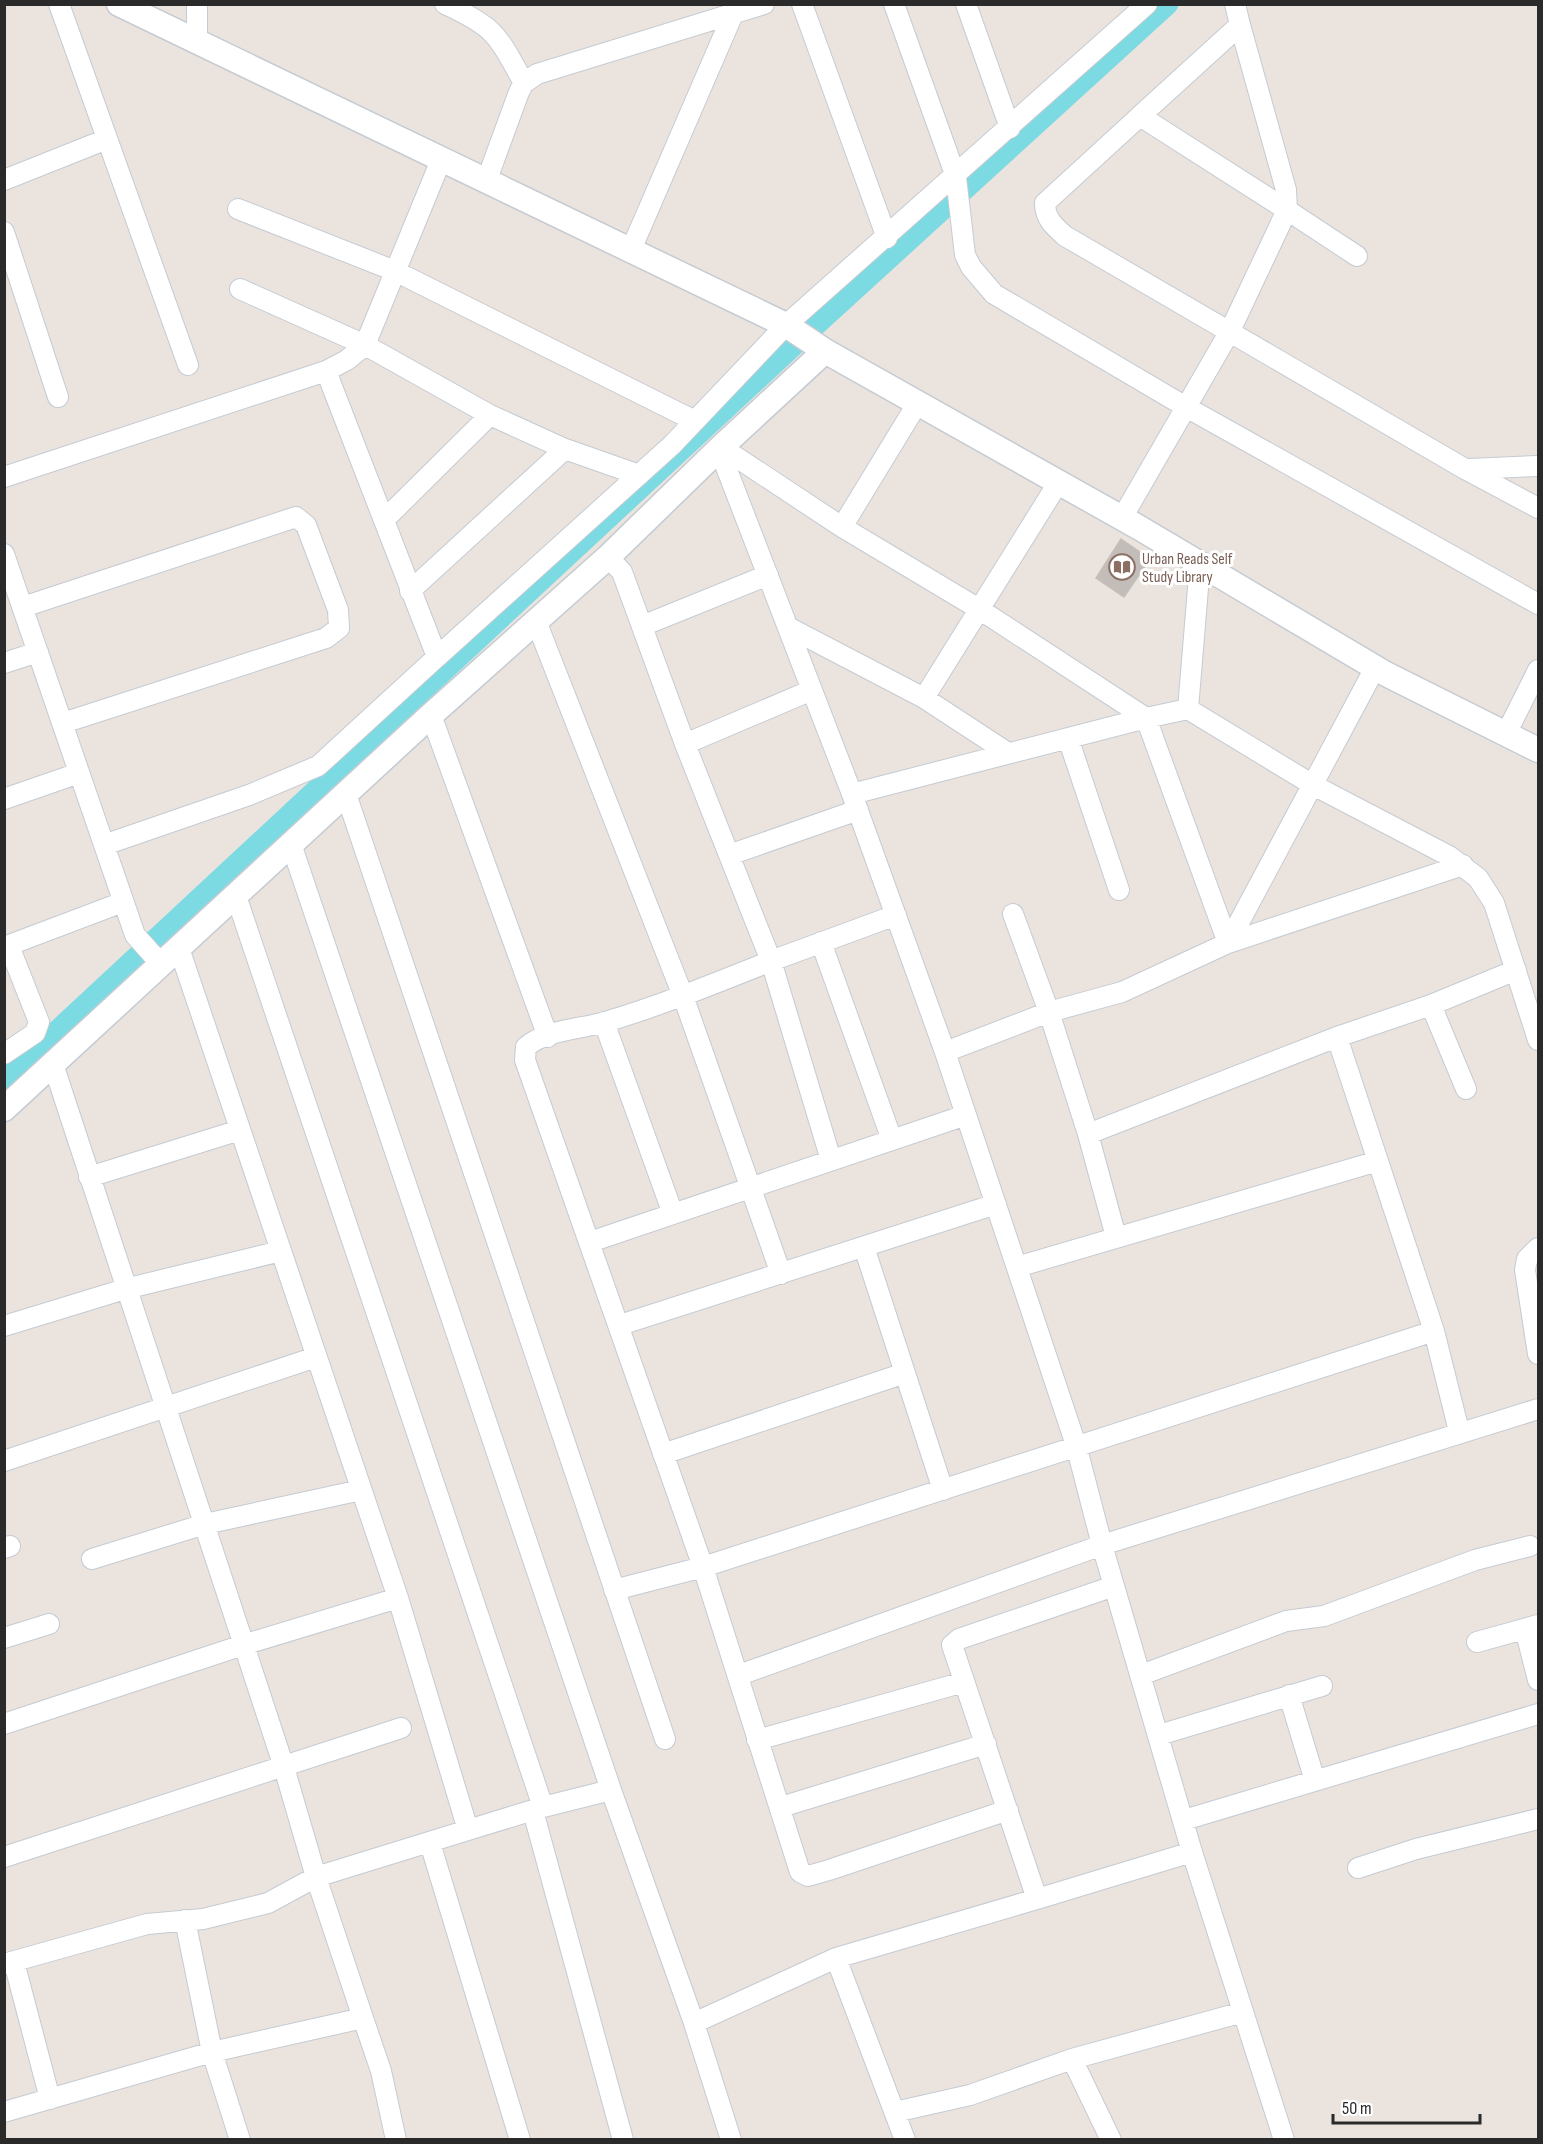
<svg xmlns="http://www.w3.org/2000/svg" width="1543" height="2144" font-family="'Sofia Sans Condensed',sans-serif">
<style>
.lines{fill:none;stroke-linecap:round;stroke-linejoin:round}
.canal{stroke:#7cdae2;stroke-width:21}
.building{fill:#c3bdba;stroke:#c6beb8;stroke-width:1.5}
.minor-casing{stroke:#c5cbd2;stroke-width:22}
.tertiary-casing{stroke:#c5cbd2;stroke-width:27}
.minor{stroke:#fff;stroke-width:20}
.tertiary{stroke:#fff;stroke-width:24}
.labels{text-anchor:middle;stroke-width:6;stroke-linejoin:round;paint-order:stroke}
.education-label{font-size:16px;fill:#785e54;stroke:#fff;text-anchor:start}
</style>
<rect width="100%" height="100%" fill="#ebe3de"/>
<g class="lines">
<!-- canal -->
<path class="canal" d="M4,1080L804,336L1168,4"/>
</g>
<!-- building -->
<path class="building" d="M1121,539L1150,559L1124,597L1096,578Z"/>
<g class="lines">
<!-- minor casing -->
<g class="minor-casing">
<path id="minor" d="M59,4L188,365
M445,4C497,28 497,35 524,83
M802,4L887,238
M894,4L956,177L965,255L971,267L994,294L1186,407L1538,604
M966,4L1010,128
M1235,4L1240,25
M197,41V4
M1140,116L1045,203C1045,219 1054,226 1065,236L1465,469L1538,508
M4,180L107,139
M486,182L519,92L524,83L537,74L764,4
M238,209L395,271L695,421
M4,232L58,397
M630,252L733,14
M240,289L365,345L490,415L565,449L410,591
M721,447L842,527L979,609L1146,718L1228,943L1463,865
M565,449L639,475
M719,449L852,794L945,1052L1049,1012L1122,992L1228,943L1375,668
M1468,469L1538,466
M4,477L326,371L347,360L365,345L441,160
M1122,518L1230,331L1287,210L1140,116L1240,25L1286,190L1287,210L1357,256
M384,520L490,415
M842,527L917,404
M4,554L135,935L161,964
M608,557L622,572L685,744L771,961C716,983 662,1005 605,1022C582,1029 544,1030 526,1047L525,1060L703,1567L800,1872L808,1876L829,1870L1008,1810
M23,607L296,517L306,525L338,610L339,628L326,638L63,723
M536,621L683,996L781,1274
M642,626L768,575
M788,627L924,698L1058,483
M437,657L672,445L786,325L1147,4
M4,663L38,652
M924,698L1008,753
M1188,709L1313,785L1449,856L1478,878L1494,903L1538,1040
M431,715L548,1037
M1506,734L1538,670
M1068,738L1119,890
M685,744L812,690
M346,794L665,1739
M852,794L1146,718L1188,709L1200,564
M4,799L79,773
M291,844L611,1790L543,1807
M104,845L249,795L318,766L437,657L326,371
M729,855L858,810
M1013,914L1049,1012L1088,1134L1337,1037L1431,1005L1516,970
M821,942L892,1140
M4,947L123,902
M179,948L398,1598L468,1830L543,1807L236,896
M1431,1005L1466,1089
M604,1022L673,1214
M1337,1037L1434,1331L1459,1431
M945,1052L1076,1445L1102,1545L1192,1852L1284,2140
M4,1054L35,1033L39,1022L9,946
M1088,1134L1116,1237
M831,1160L771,961L896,915
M89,1177L240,1130
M590,1242L966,1115
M864,1247L943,1490
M1538,1248L1527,1259L1525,1270L1538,1354
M1017,1267L1378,1161
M620,1325L996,1204
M4,1326L125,1289L281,1251
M663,1454L905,1373
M4,1461L316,1357
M4,1548L10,1546
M92,1559L205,1524L361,1490
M614,1590L703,1567L1434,1331
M1525,1629L1538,1680
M4,1638L49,1624
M1477,1642L1538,1625
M739,1675L1102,1545L1538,1409
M1141,1675L1286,1621L1324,1616L1475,1560L1530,1546
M1289,1695L1315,1781
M4,1724L243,1645L398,1598
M1159,1735L1322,1686
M757,1740L964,1682
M611,1790L694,2023L731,2140
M781,1807L986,1744
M533,1811L623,2140
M1184,1820L1538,1714
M430,1843L520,2140
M4,1857L401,1728
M1358,1868L1416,1849L1538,1819
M1037,1899L1192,1852
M185,1920L212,2052L240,2140
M14,1962L50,2099
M4,1964L147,1924L203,1919L268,1903L316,1877L468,1830
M363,2018L381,2071L396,2140
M694,2023L836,1958
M1072,2059L1243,2012
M4,2112L212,2052L363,2018L316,1877L283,1764L53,1064
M895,2112L970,2095L1072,2059L1111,2140
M905,2140L836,1958L1037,1899L952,1645L959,1639L1114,1586"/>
</g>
<!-- tertiary casing -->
<g class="tertiary-casing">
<path id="tertiary" d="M119,4L786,325L825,351L1138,527L1386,674L1538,750
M4,1109L431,715L608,557L719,449L825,351"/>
</g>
<!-- minor -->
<use href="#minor" class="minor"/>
<!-- tertiary -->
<use href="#tertiary" class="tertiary"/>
</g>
<!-- icons -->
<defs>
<g id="library-ring" transform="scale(1.35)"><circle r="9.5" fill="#fff" stroke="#8d6e63" stroke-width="1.5"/><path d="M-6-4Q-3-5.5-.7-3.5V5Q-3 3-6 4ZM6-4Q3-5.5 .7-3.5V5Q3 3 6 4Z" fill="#8d6e63"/></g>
</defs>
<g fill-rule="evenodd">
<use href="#library-ring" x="1122" y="567"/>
</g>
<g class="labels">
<!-- education labels -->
<g class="education-label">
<text x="1142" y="564">Urban Reads Self<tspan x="1142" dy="18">Study Library</tspan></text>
</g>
</g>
<!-- border -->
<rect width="1543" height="2144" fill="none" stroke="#2a2a2a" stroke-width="12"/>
<!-- scale -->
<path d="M1333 2114v9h147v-9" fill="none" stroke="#2a2a2a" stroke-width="3"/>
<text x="1342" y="2114" font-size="18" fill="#2a2a2a" stroke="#ffffff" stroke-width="4.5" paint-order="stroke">50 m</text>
</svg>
